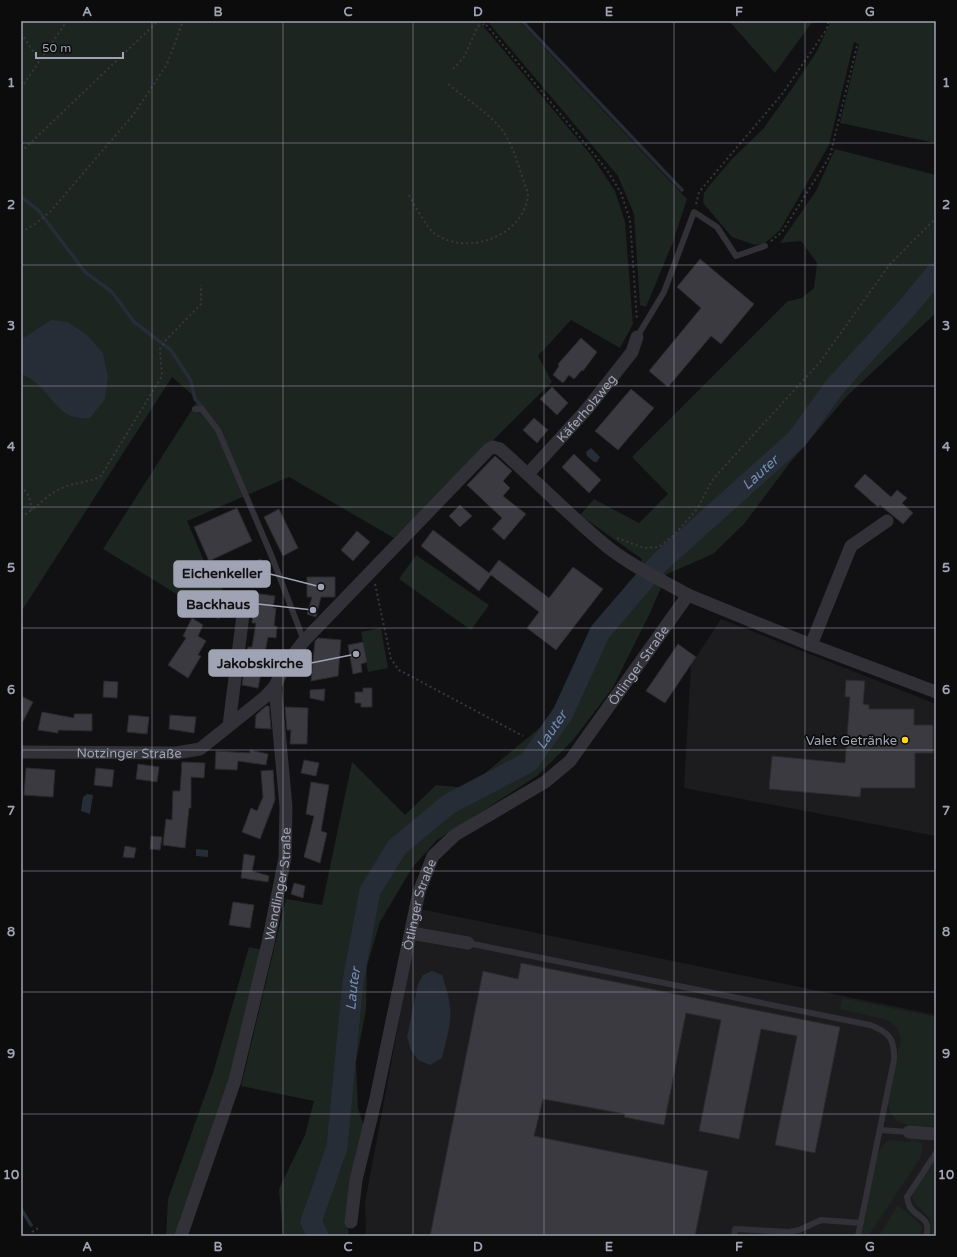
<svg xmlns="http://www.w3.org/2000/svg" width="957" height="1257" font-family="'Varela Round',sans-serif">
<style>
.built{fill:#1c1c1f}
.green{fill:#1c251f}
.water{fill:#262d37}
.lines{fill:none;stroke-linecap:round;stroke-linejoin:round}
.stream{stroke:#262d37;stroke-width:3.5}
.river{stroke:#262d37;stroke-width:21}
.building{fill:#3a3a40;stroke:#2b2a2e}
.path{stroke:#37383e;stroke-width:2;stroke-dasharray:2 3;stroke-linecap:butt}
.lane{stroke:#313137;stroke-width:6}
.street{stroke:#313137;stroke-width:13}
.grid{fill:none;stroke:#a0a3b4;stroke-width:1;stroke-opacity:0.55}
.poi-dot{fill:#ffd61c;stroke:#0c0c0d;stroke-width:1.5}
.labels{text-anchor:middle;stroke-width:3.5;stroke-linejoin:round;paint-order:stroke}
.street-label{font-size:13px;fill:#a0a3b4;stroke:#0c0c0d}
.poi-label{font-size:13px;fill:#a0a3b4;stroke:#0c0c0d;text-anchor:end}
.water-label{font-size:14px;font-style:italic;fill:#748bb3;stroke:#0c0c0d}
.leader{fill:none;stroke:#a0a3b4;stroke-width:1.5}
.callout-dot{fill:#a0a3b4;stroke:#0c0c0d;stroke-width:1.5}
.callout{fill:#a0a3b4;stroke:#a0a3b4;stroke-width:1.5}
.callout-label{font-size:14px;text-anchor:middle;font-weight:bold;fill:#111}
.neatline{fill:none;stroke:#a0a3b4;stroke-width:1.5}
.grid-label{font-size:13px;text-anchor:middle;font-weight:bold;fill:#a0a3b4}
</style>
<rect width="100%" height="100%" fill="#111012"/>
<!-- built -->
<path class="built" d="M721,619L936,704V836L684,788L691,665Z
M420,909L936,1015V1236H366L365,1203Z"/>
<!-- green -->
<path class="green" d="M21,21H479L591,155L615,191L625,222L633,324L620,348L571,320L538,356L552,382L394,538L289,477L187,521L206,565L229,598L219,620L103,549L198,400L172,377L21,612Z
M487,21H519L687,199L673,242L646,307L640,305L634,214L618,176Z
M729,21H813L775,73Z
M831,21H936V143L840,123L859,45L854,42L829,145L780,230L764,244L755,245L732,237L703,203L704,193L708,187L732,159L763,129L791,90L817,51Z
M835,149L936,175V313L848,395L789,464L744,524L713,554L667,574L650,613L612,689L573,740L537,776L437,840L412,868L380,922L367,966L366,1010L356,1062L358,1108L364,1127L347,1218L349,1236H283L279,1189L305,1135L314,1101L241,1086L286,899L322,905L352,762L405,815L436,785L467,788L548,721L580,652L600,623L637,577L642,559L580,515L594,499L639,523L668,494L632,457L788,301L802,298L814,288L817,263L801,241L780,243L816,191Z
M416,555L489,605L471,630L399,579Z
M381,628L388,668L368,672L361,632Z
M249,947L263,950L233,1075L177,1236H166L168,1199L213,1073Z
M842,998L936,1017V1127C912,1125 889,1130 888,1098L901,1039L897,1028L888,1020L840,1009Z
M912,1139L921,1143L923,1148L920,1159L868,1236H861L876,1158L882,1146L890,1140L909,1142Z
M936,1156V1236H929C938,1207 911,1214 912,1192Z
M898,1205L918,1222L922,1228L919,1236H879Z"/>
<!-- water -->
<path class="water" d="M51,320L68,322L86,334L103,353L108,377L105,399L90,418C58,422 54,395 32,380C29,377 25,376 21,374V337H25Z
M591,448L600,457L597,462H594L587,456L586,452Z
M87,794L93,795L90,814L81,811L83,797Z
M196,849L208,850V857L196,856Z
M432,971L442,975C455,1012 451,1021 442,1058L430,1065L418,1060L411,1050L407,1037L418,984L423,975Z"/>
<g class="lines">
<!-- stream -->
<path class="stream" d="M522,21L682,190
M21,197L38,210L85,272L112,292L134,322L171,350L191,381L195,399L204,409
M21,1209L31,1225"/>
<!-- river -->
<path class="river" id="s1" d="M318,1236L311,1222L337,1147L353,981L370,891L397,847L449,804L529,762L563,713L600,632L660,562L797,439L836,385L906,309L936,273"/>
</g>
<!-- building -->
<path class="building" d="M700,259L754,304L721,344L711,336L668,387L649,371L701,308L677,287Z
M581,338L597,352L583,371L582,370L574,379L569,375L563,383L553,375L559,366L558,364Z
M552,387L568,403L557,415L540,399Z
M631,389L654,408L618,450L595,431Z
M534,418L548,430L537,443L523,430Z
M574,454L601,480L589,493L562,467Z
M495,456L512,471L503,481L510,488L503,496L526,514L504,540L492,529L502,518L467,485Z
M865,474L891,497L897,490L907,498L902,503L913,513L903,524L880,505L878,507L854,486Z
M460,505L472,516L460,527L449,516Z
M237,508L252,541L209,561L194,527Z
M279,509L298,548L283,556L264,517Z
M433,530L489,573L499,560L549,598L573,567L603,589L556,650L527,628L539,612L491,575L479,591L421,546Z
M357,531L370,542L353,561L341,550Z
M261,559L267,577L256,581L250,563Z
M307,577H335V597H321L316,617L307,614L312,597H307Z
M253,593L275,596L273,608H276L274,626H277L276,638L268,637L258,688L242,685L248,647H252L256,623H252L254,605H252Z
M192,618L203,625L198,636L206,641L198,655L201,656L188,678L168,665L186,638L183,636Z
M318,638L341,640L338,676L311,681L315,641Z
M363,642L367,662L361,664L362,672L353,674L348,645Z
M678,644L696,657L665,703L646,691Z
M846,680L865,681L863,704L869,705V709H914V725H933V753H915V788H861L860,797L769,789L772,756L845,763L850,697H845Z
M104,681L118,682L117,698L103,697Z
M363,688H372V707H361V703H355V692H363Z
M325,689L324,701L310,698V690Z
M21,696L33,702L21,725Z
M266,706H269L271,729L255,728L256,715Z
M285,707L308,708L307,744H290L291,730H287Z
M42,712L74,718V714H92V731L58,730V733L38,730Z
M129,715L149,717L147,734L127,732Z
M170,715L196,717L194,733L169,729Z
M250,750L268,754L266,765L238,761L237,770L215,769L216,751L250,753Z
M304,760L319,763L316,776L301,773Z
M182,762L205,763L204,778L191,777V808H189L185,848L163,845L166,819L172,820L173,791H180Z
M138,764L159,767L157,782L136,779Z
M26,768L55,770L53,797L24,795Z
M96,768L114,770L112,787L94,785Z
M273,770L275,800L260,839L242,832L251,808L257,811L263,797L261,771Z
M311,782L329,785L321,831L327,833L320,863L304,857L314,816L306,814Z
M151,836L162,837L160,850L150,849Z
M125,846L136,848L134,858L123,857Z
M244,854L255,856L252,871L269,876L268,882L241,878Z
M294,883L305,886L303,898L291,894Z
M233,902L254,905L250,928L229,925Z
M521,963L840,1027L815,1153L775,1145L797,1036L761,1029L739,1139L699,1131L721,1020L686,1013L664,1125L624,1117L625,1114L543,1099L534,1136L708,1171L695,1236H430L483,971L518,979Z"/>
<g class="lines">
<!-- path -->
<path class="path" d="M483,21L607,170L621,193L630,220L637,320
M21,33L40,62
M453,69L464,57L478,26L485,24
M21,88L67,21
M21,152L158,21
M409,195C414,205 427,228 435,234C469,257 526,235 528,193C519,171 514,142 498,125C483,109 463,97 447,83
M696,204L699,192L783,93L826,30L829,21
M21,232L35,224L50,212L133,115L154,84L167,64L183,21
M771,241L782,232L830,156L857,46
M21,486L29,496L32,511
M21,517C36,509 47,494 62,488C75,482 89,483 101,476L162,376L160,349L165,341L201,304V285
M617,538L644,548L659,547L676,533L697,509L713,479L820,362L890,264L936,218
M375,584L391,659L399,670L523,736
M32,1232L40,1227"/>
<!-- lane -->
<path class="lane" d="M637,337L664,292L694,212L717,227L736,256L765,246
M195,409H202L218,430L272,557L304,641
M468,943L870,1025C889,1032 895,1039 894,1060L858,1236
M880,1130L909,1132
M734,1236L735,1229L789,1232L799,1230L821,1220L861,1223
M926,1236C932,1218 918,1219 910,1207C908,1204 908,1200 907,1197L936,1153"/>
<!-- street -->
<g class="street">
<path id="s2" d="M528,474L587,409L632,352L637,337"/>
<path d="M811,645L851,546L887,521"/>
<path d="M229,725L244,607"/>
<path id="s3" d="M21,752L176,753L200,749L265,697L275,686L284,667L304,641L489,449L493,447L500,449C535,480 568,514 604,544C629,565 660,579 688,595L811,645L936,692"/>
<path d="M411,933L468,943"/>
<path d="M909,1132L936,1134"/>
<path id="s4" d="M351,1222L356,1180L376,1098L419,892L433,856L455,835L545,782L570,761L688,595"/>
<path id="s5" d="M181,1236L235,1080L268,943L285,858L286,807L275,686"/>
</g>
</g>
<!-- grid -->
<path class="grid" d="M152,21V1236M283,21V1236M413,21V1236M544,21V1236M674,21V1236M805,21V1236M21,143H936M21,265H936M21,386H936M21,507H936M21,628H936M21,750H936M21,871H936M21,992H936M21,1114H936"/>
<!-- markers -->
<circle class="poi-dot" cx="905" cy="740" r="4"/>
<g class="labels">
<!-- street labels -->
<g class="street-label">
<text dy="5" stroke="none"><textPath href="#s2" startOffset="88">Käferholzweg</textPath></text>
<text dy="5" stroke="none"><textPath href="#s4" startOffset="661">Ötlinger Straße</textPath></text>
<text dy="5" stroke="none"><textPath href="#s3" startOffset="108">Notzinger Straße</textPath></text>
<text dy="5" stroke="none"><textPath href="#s5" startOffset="366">Wendlinger Straße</textPath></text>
<text dy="5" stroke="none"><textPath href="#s4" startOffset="325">Ötlinger Straße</textPath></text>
</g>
<!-- poi labels -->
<g class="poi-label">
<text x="897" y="745">Valet Getränke</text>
</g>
<!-- water labels -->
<g class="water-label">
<text dy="5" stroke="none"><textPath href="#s1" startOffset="938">Lauter</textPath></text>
<text dy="5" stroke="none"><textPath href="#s1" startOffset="602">Lauter</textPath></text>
<text dy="5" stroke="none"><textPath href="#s1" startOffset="254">Lauter</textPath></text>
</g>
</g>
<!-- callouts -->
<path class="leader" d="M321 587L270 574M313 610L258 604M356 654L311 663"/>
<g class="callout-dot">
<circle cx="321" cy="587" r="4"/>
<circle cx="313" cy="610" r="4"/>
<circle cx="356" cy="654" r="4"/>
</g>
<g class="callout">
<rect x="174" y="561" width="96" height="26" rx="4"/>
<rect x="178" y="591" width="80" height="26" rx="4"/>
<rect x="209" y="650" width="102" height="26" rx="4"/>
</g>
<g class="callout-label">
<text x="222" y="578">Eichenkeller</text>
<text x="218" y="609">Backhaus</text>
<text x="260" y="668">Jakobskirche</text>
</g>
<!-- border -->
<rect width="957" height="1257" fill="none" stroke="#0c0c0d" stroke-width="44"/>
<!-- scale -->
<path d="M36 52v6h87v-6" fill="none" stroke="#a0a3b4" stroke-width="2"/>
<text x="42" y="52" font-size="12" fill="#a0a3b4" stroke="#0c0c0d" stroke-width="3" paint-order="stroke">50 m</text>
<rect x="22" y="22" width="913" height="1213" class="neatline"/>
<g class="grid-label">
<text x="87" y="16">A</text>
<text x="218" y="16">B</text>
<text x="348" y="16">C</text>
<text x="478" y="16">D</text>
<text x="609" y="16">E</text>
<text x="739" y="16">F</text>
<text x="870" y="16">G</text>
<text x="11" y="87">1</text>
<text x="946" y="87">1</text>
<text x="11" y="209">2</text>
<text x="946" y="209">2</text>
<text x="11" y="330">3</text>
<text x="946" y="330">3</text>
<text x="11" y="451">4</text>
<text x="946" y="451">4</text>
<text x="11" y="572">5</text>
<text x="946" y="572">5</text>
<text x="11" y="694">6</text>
<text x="946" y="694">6</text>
<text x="11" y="815">7</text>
<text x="946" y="815">7</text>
<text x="11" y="936">8</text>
<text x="946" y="936">8</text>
<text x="11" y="1058">9</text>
<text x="946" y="1058">9</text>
<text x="11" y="1179">10</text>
<text x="946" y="1179">10</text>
<text x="87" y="1251">A</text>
<text x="218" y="1251">B</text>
<text x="348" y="1251">C</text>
<text x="478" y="1251">D</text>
<text x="609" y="1251">E</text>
<text x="739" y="1251">F</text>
<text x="870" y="1251">G</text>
</g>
</svg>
